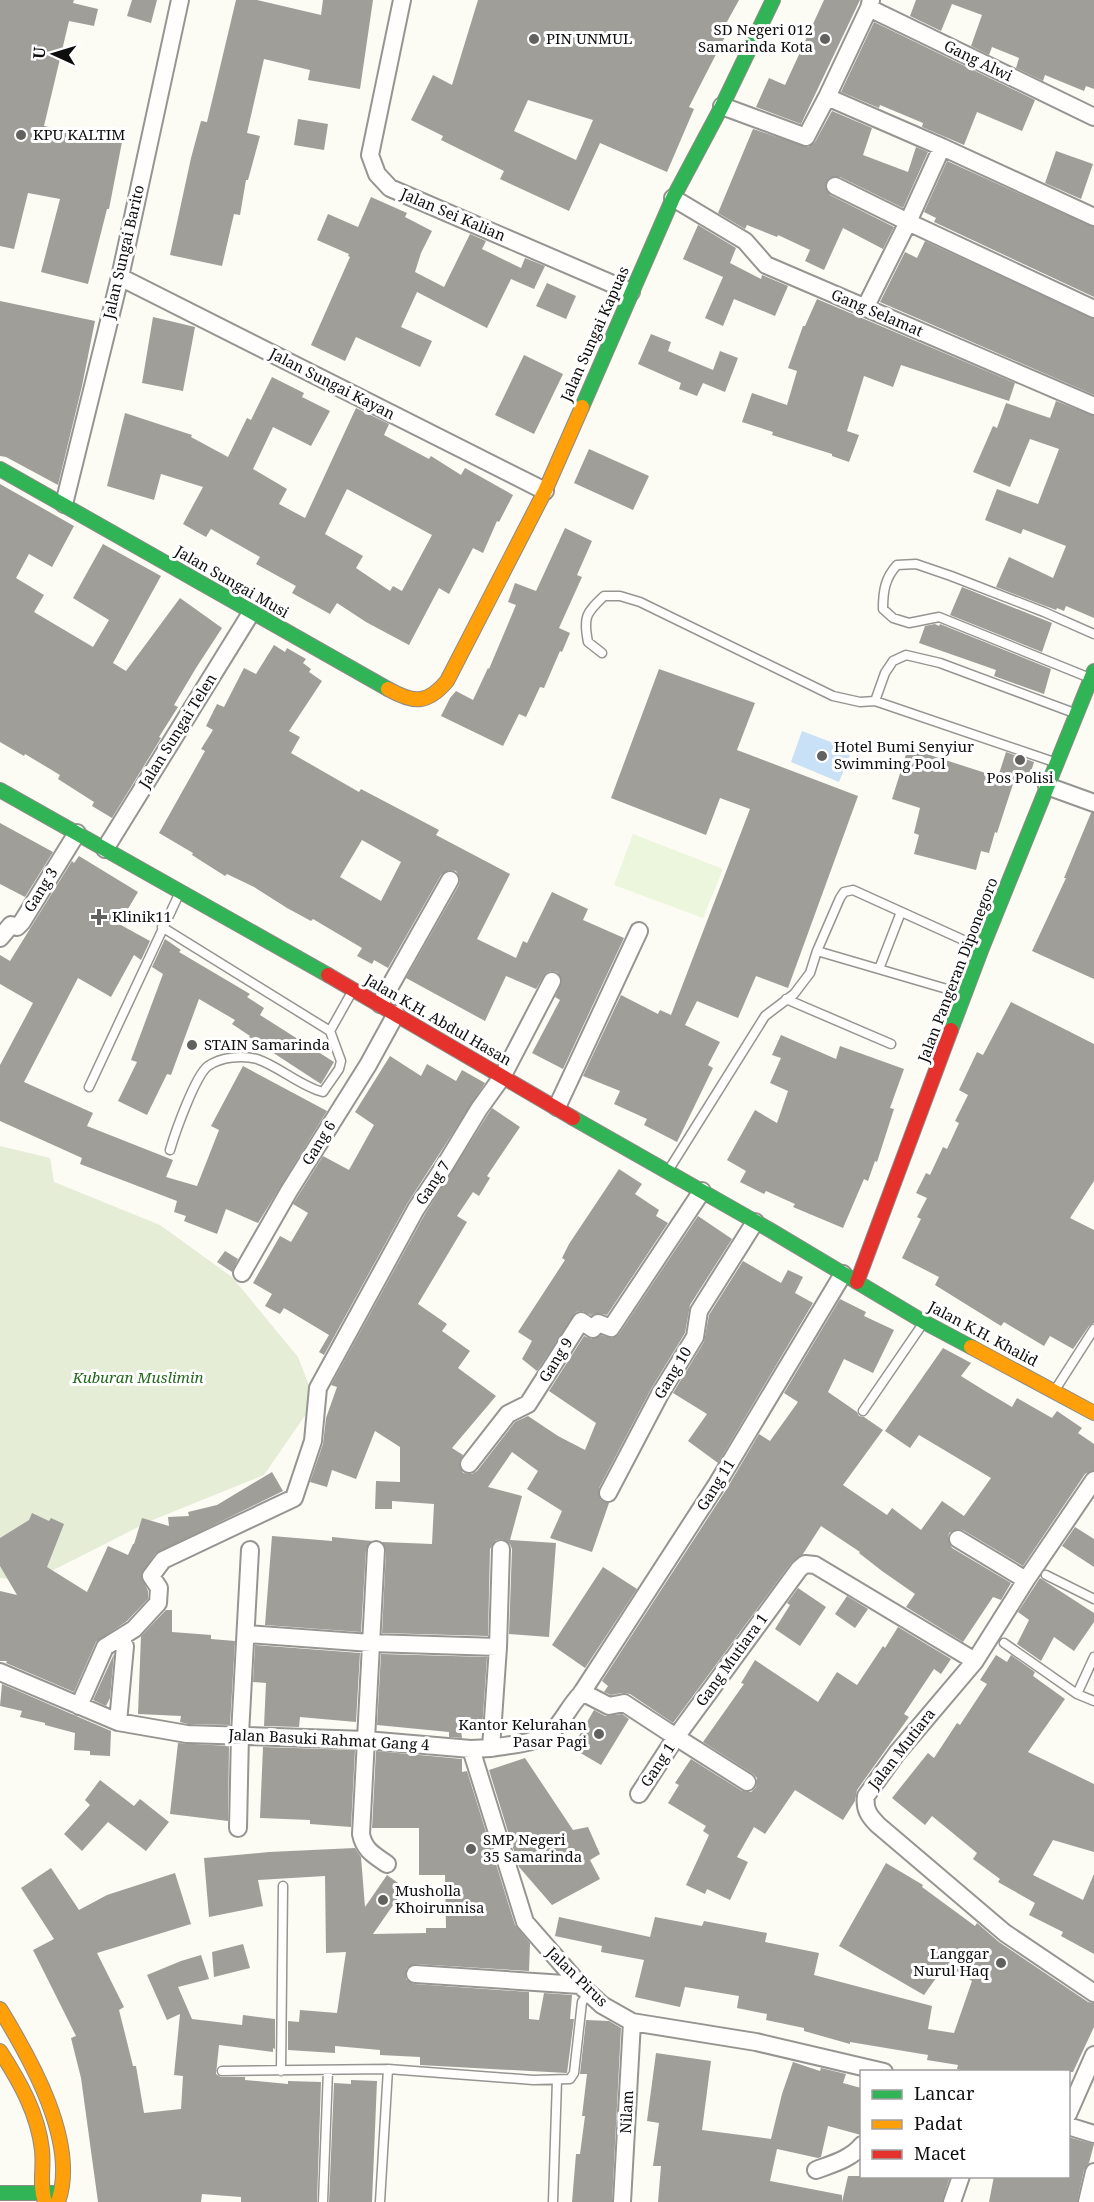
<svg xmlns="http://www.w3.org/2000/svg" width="1094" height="2202" font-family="'Noto Serif',serif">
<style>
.cemetery{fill:#e5edd7}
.pitch{fill:#ecf6dd}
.water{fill:#c9e1f7}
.building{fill:#9f9e99;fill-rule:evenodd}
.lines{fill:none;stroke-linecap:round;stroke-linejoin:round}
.lane-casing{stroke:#959592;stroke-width:11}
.street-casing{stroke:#959592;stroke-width:20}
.fast-casing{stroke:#8c8b88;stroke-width:16}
.slow-casing{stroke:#8c8b88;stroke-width:16}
.jam-casing{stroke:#8c8b88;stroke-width:16}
.lane{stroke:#fffefd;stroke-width:8}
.street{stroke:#fffefd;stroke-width:16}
.fast{stroke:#30b455;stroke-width:14}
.slow{stroke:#ff9f0a;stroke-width:14}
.jam{stroke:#e5322d;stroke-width:14}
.poi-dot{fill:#61615e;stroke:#fff;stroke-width:2}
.labels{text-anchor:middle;stroke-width:6;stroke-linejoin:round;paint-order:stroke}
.poi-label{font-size:15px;fill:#0e0e0e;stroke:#fff;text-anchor:start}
.street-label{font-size:15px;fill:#0e0e0e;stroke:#fff}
.park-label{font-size:15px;font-style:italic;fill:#23691c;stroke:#fff}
</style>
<rect width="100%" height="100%" fill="#fcfbf4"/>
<!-- cemetery -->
<path class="cemetery" d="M0,1146L50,1158L54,1182L160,1225L232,1277L298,1357L315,1401L264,1475L150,1521L32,1581L0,1578Z"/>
<!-- pitch -->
<path class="pitch" d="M633,834L723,869L703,918L614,885Z"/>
<!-- water -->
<path class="water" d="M802,731L852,750L839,782L791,762Z"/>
<!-- building -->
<path class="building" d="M0,0H74L73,3L98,9L94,26L69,21L44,126L122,142L109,209H107L88,284L41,272L60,199L28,193L14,249L0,246Z
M132,0H157L151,23L127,16Z
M236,0H257L321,15L323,0H373L360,89L308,80L310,70L264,59L247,133L260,136L248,180H246L240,215L234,214L222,266L170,255L191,158L201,121L207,122Z
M478,0H739L723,29L728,31L689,107L694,109L667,172L600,143L569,211L500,179L504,171L441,140L443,136L411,120L433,75L452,85ZM528,100L593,120L576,160L514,131Z
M824,0H860L801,124L756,107L769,78L785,85Z
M916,0H1094V89L1086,86L1084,91L1045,75L1043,81L1016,68L1019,58L992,47L989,55L971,46L982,15L952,4L941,31L910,16Z
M874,22L1035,100L1022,131L977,112L964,145L922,127L923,123L880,105L879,108L841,92Z
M832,111L872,128L863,155L908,172L916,147L928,152L903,208L840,177L829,178L825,187L830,195L894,227L883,249L843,228L824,270L805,261L810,250L778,235L777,237L747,225L745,229L718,213L753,129L808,147L815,142Z
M298,119L328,124L324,150L294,145Z
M1056,151L1093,164L1081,199L1045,183Z
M947,161L1094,227V297L934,222L936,218L924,212Z
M371,197L407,213L405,217L432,231L421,253L415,272L444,287L470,234L486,241L482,249L521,268L525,258L545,266L534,289L511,279L487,328L417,292L401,327L432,341L420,367L356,337L345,361L311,345L350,257L348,256L349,254L317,240L328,214L358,227Z
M698,225L736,248L730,263L761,279L762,275L788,286L775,316L734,299L723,326L705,318L723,277L683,259Z
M925,241L1094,319V395L880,302L905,252L917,258Z
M547,283L576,296L566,319L536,306Z
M817,299L1015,383L1009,401L901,365L893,387L864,376L847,431L859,435L849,462L832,456V454L772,435L773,432L742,422L752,393L787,405L797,371L788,368L803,326H805Z
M0,301L95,321L82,386L58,485L6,457L0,456Z
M153,317L195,327L183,391L142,383Z
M651,334L671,342L668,351L713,370L720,351L738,358L725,392L703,383L697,396L679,389L681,383L638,364Z
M524,355L563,374L534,434L495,415Z
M272,377L304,393L302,397L330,411L311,446L273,427L253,469L287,489L279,504L305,518L356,408L389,424L384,435L429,459L431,456L461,475L465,468L513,495L499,522L497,521L483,553L473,548L449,594L439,588L409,645L366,622L337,603L330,614L292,593L296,586L256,564L260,557L211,529L206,537L183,524L203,487L161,474L154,500L107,486L125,413L192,435L191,437L228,457L247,418L251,420ZM347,489L432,535L402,591L393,586L390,591L356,568L363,556L325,534Z
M1056,401L1094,416V618L1066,606L1064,611L1057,608L1056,610L996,587L1009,557L1053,578L1066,546L1023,529L1021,534L985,520L997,489L1038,504L1059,449L1030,439L1010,487L973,472L993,426L997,428L1006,403L1050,418Z
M589,449L649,476L633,510L574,483Z
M0,484L74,526L52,567L29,554L16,578L44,595L34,612L93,647L109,620L73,598L103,544L161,576L113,663L126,671L180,598L222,628L196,668L174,705L178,707L159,737L161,738L112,818L92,806L94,802L58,779L60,775L25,754L24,756L0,742Z
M565,528L592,541L577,575L582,577L559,628L570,633L562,652L560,651L544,688L540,687L526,717L519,714L503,746L441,716L450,698L456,691L473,700L488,668L489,669L516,605L508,602L515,583L536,591Z
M962,587L1052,623L1042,652L950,615Z
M935,624L939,626L940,624L1051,669L1044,694L994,676L996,670L919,643L925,626Z
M274,645L285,652L287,648L306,659L303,663L311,669L309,672L322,681L289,731L300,737L291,753L359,792L361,789L439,830L436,835L510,874L477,939L516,958L523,941L527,943L552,892L588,909L583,920L624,938L563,1069L532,1053L560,1000L555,997L562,981L557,972L551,971L546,973L536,989L506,976L485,1021L406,978L459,885L460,879L456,871L449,870L441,875L388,968L374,960L372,964L357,956L362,948L313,919L311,921L287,908L254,887L227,874L225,876L192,855L193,853L159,833L205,751L201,749L213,730L206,726L217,704L224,707L244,668L256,674ZM362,840L401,862L381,901L340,877Z
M659,669L755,703L737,750L858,796L788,988L756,976L738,1018L697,1001L685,1025L720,1042L708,1065L713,1068L677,1142L644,1125L647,1119L614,1104L620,1091L583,1076L621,995L658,1014L660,1010L671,1015L750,809L720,798L706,835L611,798Z
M908,748L998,777L1006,752L1034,762L1027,785L1014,781L997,833L995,832L989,853L981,851L976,870L914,854L919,835L914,833L920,808L892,799Z
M1091,813H1094V979L1032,951L1066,878H1064Z
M0,823L53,852L25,897L0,884Z
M79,856L138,892L119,924L150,941L141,960L134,955L111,997L78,978L24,1082L93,1113L87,1126L173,1160L166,1177L197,1186L219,1130L211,1126L243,1066L327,1111L258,1223L226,1209L217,1234L184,1221L186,1216L174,1212L177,1201L80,1164L82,1158L0,1121V1065L33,1003L0,984V955L10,961L72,861L74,863Z
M165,939L181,950L179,952L250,994L247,997L264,1008L260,1015L334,1062L321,1084L249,1037L250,1036L232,1024L235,1020L199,999L171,1075L167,1074L147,1115L118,1101L137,1062L131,1060L163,974L152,967Z
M1011,1002L1094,1044V1181L1070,1218L1094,1230V1323L1089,1326L1073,1349L1050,1336L1044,1346L1004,1322L1001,1326L935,1285L939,1277L902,1258L921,1219L917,1217L927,1198L916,1193L926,1173L930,1175L943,1147L947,1149L959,1123L955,1121L968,1095L959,1090L977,1052L983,1055Z
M781,1035L836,1059L840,1046L904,1069L890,1108L894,1109L877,1162L875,1161L868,1181L864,1179L843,1228L793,1207L795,1204L766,1191L764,1194L740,1182L746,1171L727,1160L755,1110L777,1123L788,1091L770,1083L781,1058L772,1055Z
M390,1056L421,1076L427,1064L456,1081L462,1070L485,1083L407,1204L324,1355L319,1352L329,1335L284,1308L280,1314L265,1306L272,1294L253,1283L280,1236L291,1242L308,1213L293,1204L323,1156L349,1170L374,1125L355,1112Z
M492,1108L520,1127L487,1176L490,1178L479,1196L473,1192L457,1216L467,1222L418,1304L447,1324L442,1331L470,1351L458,1368L496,1396L452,1448L463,1455L459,1463L463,1473L472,1474L477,1471L515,1422L528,1416L558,1436L585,1450L596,1423L549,1391L584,1336L592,1339L601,1335L612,1338L619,1334L698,1216L732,1239L690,1305L685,1333L651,1389L599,1488L600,1499L609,1503L592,1552L550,1538L562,1511L527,1489L538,1471L512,1452L488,1487L522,1496L510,1540L556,1543L549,1637L509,1634L512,1549L510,1544L502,1539L496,1540L490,1549L488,1636L382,1633L386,1551L382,1542L432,1544L434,1504L392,1501V1509H375L376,1481L400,1482V1447L375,1431L356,1479L332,1470L327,1487L310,1482L323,1444L326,1418L337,1387L331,1385L425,1214Z
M619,1169L642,1184L635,1194L659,1210L656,1216L668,1223L607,1315L596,1313L591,1315L582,1311L576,1312L537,1371L522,1359L532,1341L518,1332L565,1260L562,1258L569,1244Z
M225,1251L238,1259L232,1272L217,1262Z
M743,1261L781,1283L788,1270L803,1277L795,1293L813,1303L718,1463L688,1441L707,1414L673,1393L704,1342L709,1315Z
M840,1299L866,1312L864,1316L894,1330L873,1373L844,1359L828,1392L857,1412L859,1416L864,1417L883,1430L843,1485L887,1515L892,1508L921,1530L942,1501L964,1516L991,1478L919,1435L910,1448L885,1431L943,1348L971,1363L961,1376L985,1391L1012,1407L1017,1398L1052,1418L1057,1411L1082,1428L1078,1433L1094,1444V1470L1085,1474L1023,1566L963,1530L958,1529L949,1533L948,1539L952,1548L1011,1583L1001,1600L993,1597L963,1642L906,1607L915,1594L882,1571L859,1553L860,1552L821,1526L803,1554L791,1563L673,1723L630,1694L622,1693L611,1695L604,1692L608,1686L602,1681L726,1490L759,1434L770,1441L798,1402L784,1393Z
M272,1472L283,1491L155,1554L141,1575L148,1591V1599L127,1621L96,1642L74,1692L6,1663L7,1661H0V1591L17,1595L0,1566V1538L29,1520L32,1513L49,1521L51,1518L64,1524L47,1567L87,1592L108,1546L128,1555L133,1544H134L142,1518L169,1526L168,1517L189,1516L188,1512L217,1505Z
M1075,1527L1094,1539V1567L1062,1546Z
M272,1536L332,1541V1537L372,1541L366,1549L361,1632L265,1625Z
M603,1567L637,1589L585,1668L552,1645Z
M1040,1578L1094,1613V1622L1074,1651L1054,1637L1041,1661L1017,1644L1029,1620L1018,1612Z
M798,1588L826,1607L800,1646L775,1629L790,1605L787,1603Z
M847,1596L868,1609L855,1628L835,1614Z
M166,1610H172V1632L211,1635V1639L235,1641L230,1725L188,1724L180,1722L181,1716L138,1714L141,1636Z
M898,1627L951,1659L941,1674L934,1669L904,1714L909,1717L857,1790L855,1801L843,1820L795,1790L765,1834L754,1827L737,1857L748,1862L730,1900L707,1889L705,1894L686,1885L709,1835L703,1831L706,1826L668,1803L679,1785L675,1783L691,1759L742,1791L751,1792L756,1787L757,1778L753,1774L703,1742L744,1684L741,1683L755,1660L818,1702L837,1672L857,1685L883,1646L885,1648Z
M255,1645L360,1653L356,1722L300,1717L299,1727L264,1726L266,1683L253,1682Z
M114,1654L110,1698L106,1706L93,1700Z
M381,1654L487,1657L482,1730H461L462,1738L449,1737V1732L377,1725Z
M996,1655L1007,1662L1011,1655L1035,1672L1033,1676L1065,1699L1028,1752L1094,1784V1852L1053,1840L1033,1875L1083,1900L1094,1874V1954L1061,1936L1063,1932L1029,1915L1035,1903L998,1882L1000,1879L973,1859L977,1853L932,1816L925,1825L892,1798L928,1753L934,1758L957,1723L960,1725L987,1684L980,1680Z
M2,1684L111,1731L110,1756L90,1755V1751L74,1750L75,1733L45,1725V1723L20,1717L22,1711L0,1706Z
M594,1710L605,1716L622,1714L629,1719L601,1765L572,1748Z
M178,1743L229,1746L228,1821L170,1814Z
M263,1747L355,1750L351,1827L310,1824V1820L260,1818Z
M376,1751L462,1759V1772L467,1771L515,1925L530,1943L529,1971L415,1964L406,1969V1979L414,1984L529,1992V2019L539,2020L544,1993L572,1995L570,2019H574L567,2073L420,2065V2057L380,2055V2050L335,2046V2053L288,2050V2021L299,2022L300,2010L337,2013L346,1952L326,1953L325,1876L258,1880L263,1906L209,1917L204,1858L269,1852L355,1848L361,1857L365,1907L387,1875L405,1888L373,1934L426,1933V1928H446L445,1875H419V1828H372Z
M525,1758L573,1830L588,1827L600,1854L590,1860L600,1879L552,1905L519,1867L489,1770Z
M100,1780L134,1806L140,1799L169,1822L146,1851L108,1822L82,1851L64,1834L90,1805L85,1800Z
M886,1863L923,1885L922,1887L975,1926L977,1923L999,1942L1088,2002L1094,2003V2027L1073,2072H966L957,2069L958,2065L927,2060L928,2055L850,2042V2044L804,2031V2028L766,2020L767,2014L737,2008L739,1996L685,1987L680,2007L635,1997L644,1960L601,1952L602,1946L555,1936L559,1917L650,1937L655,1917L702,1926L704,1921L767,1933L765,1942L819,1953L814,1975L932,2006L928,2029L954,2033L972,1981L946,1964L924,1995L839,1946Z
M51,1868L79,1910L107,1895L175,1873L191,1924L97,1953L124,2007L119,2010L133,2066H136L144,2113L181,2109L183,2076L174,2075L180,2014L167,2020L147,1975L181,1961L201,1955L209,1979L178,1987L192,2019L242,2025L243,2015L275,2019V2049L273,2048V2052L219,2045L216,2074L221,2077H245V2080L288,2084V2081L321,2082L317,2202H241V2197L202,2194L201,2202H98L81,2078L71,2038L76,2036L33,1950L54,1939L21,1888Z
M243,1944L250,1968L214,1977L212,1952Z
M586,2020L609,2021L621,2028L612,2202H572L576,2154H580L585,2116H582L587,2074H580Z
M656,2053L711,2061L702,2130L771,2139L782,2094L793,2062L820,2071L821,2068L846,2074L843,2083L861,2088V2135L828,2126L821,2157L818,2158L777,2149L770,2181L842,2195V2202H658L661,2166H653L659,2123L647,2121Z
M351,2080L377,2081L372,2202H329L334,2083L351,2084Z
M1068,2137L1094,2144L1089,2163L1084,2170L1077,2202H989L994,2176H1068Z
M848,2176H950L942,2202H842Z"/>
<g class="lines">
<!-- lane casing -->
<g class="lane-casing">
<path id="lane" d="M602,653L588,642C583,617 586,613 604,596H620L640,602L833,696L860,702L875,701
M1090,678L939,617L909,623L893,618L883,609C883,591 885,578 897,565L916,564L951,576L1044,612L1094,634
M1057,763L875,701L885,673L893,661L906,655L940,663L1077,714
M162,927L330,1031L341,1061L339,1069L323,1092C300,1086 280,1067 257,1059C242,1055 221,1057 208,1066C195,1076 175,1133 170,1150
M879,969L901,912
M964,994L817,951L840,898L844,892L853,890L981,948
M786,999L891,1044
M330,1031L353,990
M89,1087L180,892
M668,1171L765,1016L794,994L810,973L817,951
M1055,1390L1094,1329
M863,1411L924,1322
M1046,1575L1094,1599
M1004,1643L1077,1694L1094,1701
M1077,1694L1094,1657
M222,2071L388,2069L533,2080L570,2079L574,2073L582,2002L589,1993
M281,2071L283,1886
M323,2202L328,2070
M380,2202L388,2069
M553,2202L557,2080"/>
</g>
<!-- street casing -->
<g class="street-casing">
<path id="street" d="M402,0L370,155L377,174L390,188L631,292
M871,0L869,8L1094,117
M827,97L869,8
M722,106L806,137L827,97L942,147
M835,186L908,222L942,147L1094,217
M673,198L745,241L766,265L1094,406
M120,277L545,491
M865,308L908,222L1094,309
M64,504L120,277L180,0
M1047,786L1094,803
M105,849L251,613
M0,938L11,925L17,927L22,922L77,833
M380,1004L450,880
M557,1107L639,931
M242,1273L289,1191L368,1065L396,1014
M469,1464L508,1414L528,1404L581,1321L593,1329L598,1323L611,1328L702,1191
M1094,1480L1026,1580L975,1661L897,1753L866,1796C864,1809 869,1816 878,1825L1005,1933L1094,1993
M608,1493L660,1394L695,1337L699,1311L755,1222
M958,1539L1026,1580
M376,1550L361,1834C364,1850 374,1855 387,1864
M247,1634L371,1643L498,1647
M0,1672L118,1722L187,1734L366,1740L471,1749L491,1748L498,1647L501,1549
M582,1692L609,1706L624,1703L676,1737L799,1569L805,1564L815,1565L975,1661
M79,1706L105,1647L134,1629L158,1603L159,1588L151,1576L163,1560L294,1498L313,1441L318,1388L416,1209L445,1165L479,1109L502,1077L552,981
M118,1722L125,1646
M491,1748C514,1744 542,1744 558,1725C566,1715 572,1703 581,1694L717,1484L843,1274
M471,1749L525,1922L580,1985L602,2005L632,2022L756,2042L884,2072
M639,1794L676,1737L747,1782
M238,1828L240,1734L250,1550
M415,1974L580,1985
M1068,2114L1094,2055
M1068,2126L1094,2134
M816,2170C832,2164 851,2159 862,2145
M622,2202L632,2022
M952,2202L961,2176
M1087,2202L1094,2172"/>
</g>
<!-- fast casing -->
<g class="fast-casing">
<path id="fast" d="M582,407L673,198L722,106L773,0
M0,469L388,689
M0,790L328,975
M951,1030L982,948L1094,671
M573,1118L770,1230L924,1322L971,1347
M0,2193H54"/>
</g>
<!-- slow casing -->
<g class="slow-casing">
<path id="slow" d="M388,689C413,703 427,705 447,681L545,491L582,407
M971,1347L1094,1413
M0,2009C30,2058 79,2143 58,2202
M0,2051C20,2082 38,2114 42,2150C44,2168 39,2185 45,2202"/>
</g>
<!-- jam casing -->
<g class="jam-casing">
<path id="jam" d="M328,975L573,1118
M857,1282L951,1030"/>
</g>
<!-- lane -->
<use href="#lane" class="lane"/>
<!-- street -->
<use href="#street" class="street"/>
<!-- fast -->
<use href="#fast" class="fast"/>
<!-- slow -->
<use href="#slow" class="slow"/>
<!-- jam -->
<use href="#jam" class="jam"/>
</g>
<!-- markers -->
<g class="poi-dot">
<circle cx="534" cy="39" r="6"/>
<circle cx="825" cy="39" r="6"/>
<circle cx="21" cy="135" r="6"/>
<circle cx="822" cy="756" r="6"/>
<circle cx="1020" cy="760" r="6"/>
<path d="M96 908h6v6h6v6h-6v6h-6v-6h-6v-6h6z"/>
<circle cx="192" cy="1045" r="6"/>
<circle cx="599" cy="1734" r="6"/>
<circle cx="471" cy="1849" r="6"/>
<circle cx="383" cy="1900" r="6"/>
<circle cx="1001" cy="1963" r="6"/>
</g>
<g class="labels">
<!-- poi labels -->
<g class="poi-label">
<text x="813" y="35" text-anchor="end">SD Negeri 012<tspan x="813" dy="17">Samarinda Kota</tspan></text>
<text x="546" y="44">PIN UNMUL</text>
<text x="33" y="140">KPU KALTIM</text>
<text x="834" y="752">Hotel Bumi Senyiur<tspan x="834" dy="17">Swimming Pool</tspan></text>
<text x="1020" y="783" text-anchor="middle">Pos Polisi</text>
<text x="112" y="922">Klinik11</text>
<text x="204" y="1050">STAIN Samarinda</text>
<text x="587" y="1730" text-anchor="end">Kantor Kelurahan<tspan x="587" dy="17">Pasar Pagi</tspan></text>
<text x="483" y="1845">SMP Negeri<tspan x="483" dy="17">35 Samarinda</tspan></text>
<text x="395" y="1896">Musholla<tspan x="395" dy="17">Khoirunnisa</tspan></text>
<text x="989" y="1959" text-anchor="end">Langgar<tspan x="989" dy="17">Nurul Haq</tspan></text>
</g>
<!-- street labels -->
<g class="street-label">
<text transform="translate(978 61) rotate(26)" y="5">Gang Alwi</text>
<text transform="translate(453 215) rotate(23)" y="5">Jalan Sei Kalian</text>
<text transform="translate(124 252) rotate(-77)" y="5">Jalan Sungai Barito</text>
<text transform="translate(877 313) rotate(23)" y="5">Gang Selamat</text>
<text transform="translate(595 334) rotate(-66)" y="5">Jalan Sungai Kapuas</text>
<text transform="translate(332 384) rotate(27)" y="5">Jalan Sungai Kayan</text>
<text transform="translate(232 582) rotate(30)" y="5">Jalan Sungai Musi</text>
<text transform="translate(178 731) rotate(-58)" y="5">Jalan Sungai Telen</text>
<text transform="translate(41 890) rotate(-58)" y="5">Gang 3</text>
<text transform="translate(958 970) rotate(-69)" y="5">Jalan Pangeran Diponegoro</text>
<text transform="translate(438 1020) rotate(30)" y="5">Jalan K.H. Abdul Hasan</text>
<text transform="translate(319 1143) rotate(-58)" y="5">Gang 6</text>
<text transform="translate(433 1183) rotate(-57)" y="5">Gang 7</text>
<text transform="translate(983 1334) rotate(28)" y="5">Jalan K.H. Khalid</text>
<text transform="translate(556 1360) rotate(-58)" y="5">Gang 9</text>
<text transform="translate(673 1373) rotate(-59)" y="5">Gang 10</text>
<text transform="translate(716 1485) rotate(-58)" y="5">Gang 11</text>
<text transform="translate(732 1660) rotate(-54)" y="5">Gang Mutiara 1</text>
<text transform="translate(329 1740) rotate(3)" y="5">Jalan Basuki Rahmat Gang 4</text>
<text transform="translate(902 1749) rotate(-52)" y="5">Jalan Mutiara</text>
<text transform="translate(658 1765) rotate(-57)" y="5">Gang 1</text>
<text transform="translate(577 1977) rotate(44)" y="5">Jalan Pirus</text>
<text transform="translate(627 2112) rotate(-87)" y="5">Nilam</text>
</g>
<!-- park labels -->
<g class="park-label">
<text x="138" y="1383">Kuburan Muslimin</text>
</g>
</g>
<!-- legend -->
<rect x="860" y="2070" width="210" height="108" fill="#ffffff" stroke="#9f9f9f" stroke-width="1.5"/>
<rect x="872" y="2090" width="30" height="9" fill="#30b455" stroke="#9f9f9f" stroke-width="1.5"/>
<text x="914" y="2100" font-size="18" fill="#0e0e0e">Lancar</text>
<rect x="872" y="2120" width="30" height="9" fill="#ff9f0a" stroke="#9f9f9f" stroke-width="1.5"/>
<text x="914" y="2130" font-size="18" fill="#0e0e0e">Padat</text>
<rect x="872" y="2150" width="30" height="9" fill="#e5322d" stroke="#9f9f9f" stroke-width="1.5"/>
<text x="914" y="2160" font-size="18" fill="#0e0e0e">Macet</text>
<!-- north arrow -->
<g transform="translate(54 54) rotate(274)" stroke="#ffffff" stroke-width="4.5" paint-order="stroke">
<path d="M0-4.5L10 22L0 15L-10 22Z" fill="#0e0e0e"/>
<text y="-9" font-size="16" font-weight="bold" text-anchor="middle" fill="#0e0e0e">U</text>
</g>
</svg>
